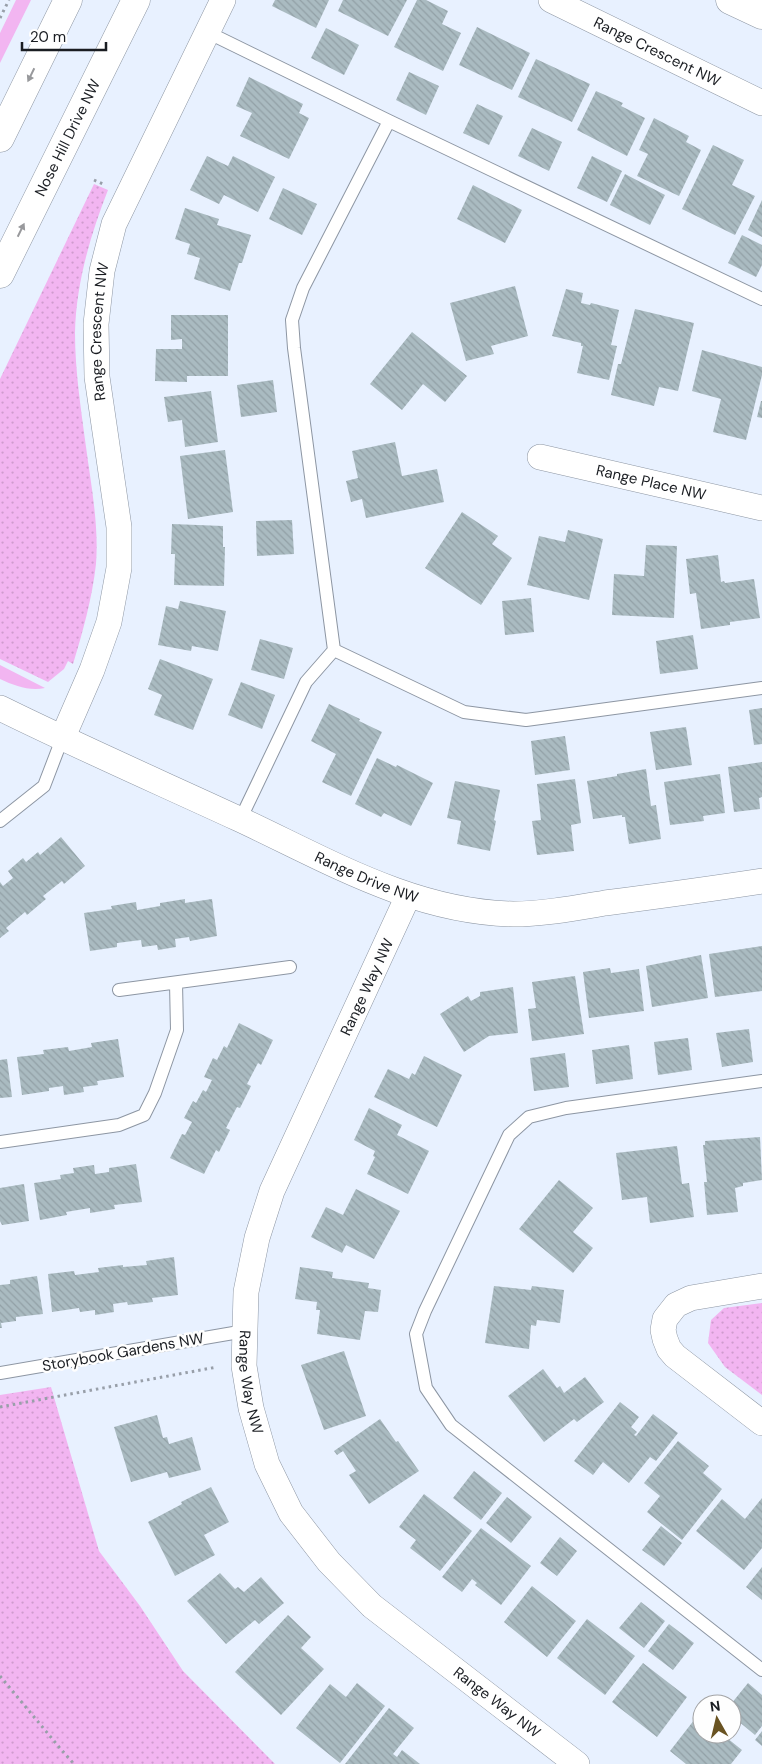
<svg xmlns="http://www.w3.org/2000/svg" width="762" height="1764" font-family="'DM Sans',sans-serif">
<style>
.green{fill:#f2b5f1}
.park{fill:url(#park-dots)}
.building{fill:url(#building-back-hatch)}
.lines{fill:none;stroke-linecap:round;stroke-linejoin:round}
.lane-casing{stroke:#8d96a3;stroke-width:14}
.street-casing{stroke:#8d96a3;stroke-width:26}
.secondary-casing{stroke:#8d96a3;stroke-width:29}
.path{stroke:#989fa9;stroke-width:3;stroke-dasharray:2.5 4;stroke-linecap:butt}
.lane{stroke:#fff;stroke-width:12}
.street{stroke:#fff;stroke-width:25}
.secondary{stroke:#fff;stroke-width:28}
.oneway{fill:#98999c}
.labels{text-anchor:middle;stroke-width:5;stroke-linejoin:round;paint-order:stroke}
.street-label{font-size:15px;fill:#1a1d22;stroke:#fefefe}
</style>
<defs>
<pattern id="park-dots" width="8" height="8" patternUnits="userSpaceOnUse" patternTransform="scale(1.25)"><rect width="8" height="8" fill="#f2b5f1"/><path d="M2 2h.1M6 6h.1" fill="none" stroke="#cf9bce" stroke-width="1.8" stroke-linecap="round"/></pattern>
<pattern id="building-back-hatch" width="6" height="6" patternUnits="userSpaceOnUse" patternTransform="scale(1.25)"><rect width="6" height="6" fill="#aabbc1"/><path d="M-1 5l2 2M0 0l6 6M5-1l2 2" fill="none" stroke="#92a0a6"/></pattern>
</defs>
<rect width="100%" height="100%" fill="#e8f1ff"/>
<!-- green -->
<path class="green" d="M16,0H31L0,63V33Z
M0,665L45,688C29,691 15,686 0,679Z"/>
<!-- park -->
<path class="park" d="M94,184L108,190C90,236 76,284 75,333C75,371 81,409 86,447C91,485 99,525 96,564C92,599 83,631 73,664L68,661L64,669L48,682L0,659V379Z
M762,1303V1395L725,1367L708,1343L711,1320L724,1308Z
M51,1387L99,1551L140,1606L183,1671L275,1764H0V1395Z"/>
<!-- building -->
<path class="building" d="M275,0H329L316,28L272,6Z
M343,0H407L388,36L338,11Z
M417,0H426L448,11L442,24L461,33L443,71L394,47Z
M477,27L530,53L512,90L459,65Z
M326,28L359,45L344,75L311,58Z
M536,59L590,84L572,122L518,97Z
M409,72L439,86L426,115L396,100Z
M249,77L303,104L299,113L309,118L289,159L240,136L252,113L236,106Z
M596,91L623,103L621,106L645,118L627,156L577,130Z
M477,104L503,116L489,145L463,133Z
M654,118L689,136L686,142L701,150L679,196L637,176L648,154L639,150Z
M532,128L562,142L549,171L518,156Z
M713,145L744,160L732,185L755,196L735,235L682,209Z
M207,156L228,166L233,156L275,177L258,212L224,195L219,204L190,190Z
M592,156L622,171L607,202L577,188Z
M625,174L665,195L650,225L610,205Z
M473,185L522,210L505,243L457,219Z
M283,188L317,204L302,235L269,219Z
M762,200V237L748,230Z
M185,208L219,219L217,225L251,235L242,263H239L230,291L194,279L200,258L187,254L190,244L175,239Z
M742,235L762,245V265L756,277L728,263Z
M515,286L528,336L491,346L494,354L466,361L450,303Z
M566,289L583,293L581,303L590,305L591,303L619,310L611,345L617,346L609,380L577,373L583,346H581V343L552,336Z
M635,309L694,323L678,391L659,387L654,406L611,395L618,364H621Z
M171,315H228V376H187V382L155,381L156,349H182V339L171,340Z
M412,332L467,376L445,402L423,384L402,410L370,384Z
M702,350L762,367V375L746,440L713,432L721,399L692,391Z
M273,380L277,412L241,417L237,385Z
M211,391L218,442L185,447L182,420L168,422L164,397Z
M761,401H762V418L757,417Z
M395,442L402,476L437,469L444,502L366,518L362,499L351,502L346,481L358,478L352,451Z
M225,450L233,512L188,519L180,456Z
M462,512L498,536L492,544L512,558L481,605L425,568Z
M292,520L294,554L257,556L256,521Z
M172,524L223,526V547H225L224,586L174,585L175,554H171Z
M568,530L603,539L589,600L527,585L539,536L565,542Z
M646,545L677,546L674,618L612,615L614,574L644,576Z
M718,555L721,582L724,581L725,583L754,579L760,618L730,622V625L701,629L696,593L690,594L686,559Z
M531,598L534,632L505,635L502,601Z
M180,601L226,611L218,651L192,646L191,651L158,645L166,606L178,609Z
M693,635L698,669L660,674L656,641Z
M260,639L293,648L284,679L251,670Z
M160,659L213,679L193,730L154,715L162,695L148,689Z
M241,682L275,695L262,729L228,715Z
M329,704L360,719L359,721L382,732L351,796L322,782L336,754L311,741Z
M762,708V744L754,745L749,710Z
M686,727L692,765L656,770L650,732Z
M565,736L570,770L535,775L531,741Z
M377,758L396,767L397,765L433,783L411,826L384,813L381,817L355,804Z
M762,762V797L759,798L760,809L734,812L728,767Z
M646,769L651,806L656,805L661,839L629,844L625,817H622V815L593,819L587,781L617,776V774Z
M720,774L725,813L703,816L704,821L670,825L664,782Z
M575,779L581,823L571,825L574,851L537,855L532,821L541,820L537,784Z
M455,781L500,790L494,820L496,821L490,851L457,844L461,821L447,818Z
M61,837L85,866L64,884L62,881L43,896L46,899L27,915L25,912L6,928L9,931L0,938V882L3,886L13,878L8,871L23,858L26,862L38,852L40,855Z
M185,899V903L212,899L217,936L190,941L189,937L175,939L176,947L158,950L157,945L142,947L141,940L117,943V947L90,951L84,913L112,909L111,906L136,902L137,910L160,906V903Z
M762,946V991L715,997L709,954Z
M701,955L708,998L652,1007L646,966Z
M610,968L611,973L639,969L644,1011L589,1018L583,972Z
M575,976L584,1034L532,1041L528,1009L536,1008L532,982Z
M513,987L518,1033L489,1036L464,1052L440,1014L468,996L471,1001L480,996V992Z
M239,1023L273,1040L261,1065L258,1063L247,1084L251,1086L240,1108L237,1107L226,1128L230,1130L219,1152L216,1150L204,1174L170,1158L182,1134L185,1135L192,1122L184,1118L193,1101L196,1103L203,1090L206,1092L212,1080L204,1077L213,1058L217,1060L224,1046L227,1048Z
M749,1029L753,1062L722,1067L716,1033Z
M688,1038L692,1070L658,1075L654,1042Z
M118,1039L124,1077L97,1081L98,1085L83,1087L84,1092L64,1095L63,1086L49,1088V1091L22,1095L17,1057L44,1054L43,1050L68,1047L69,1051L92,1047L91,1043Z
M629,1045L633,1079L596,1084L592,1050Z
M565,1053L569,1087L534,1091L530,1058Z
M424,1056L462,1075L437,1127L374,1097L388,1069L409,1079L412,1073L415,1075Z
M7,1059L12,1097L0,1098V1060Z
M369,1108L402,1125L397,1135L429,1151L408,1194L367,1174L375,1157L373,1156L375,1151L354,1140Z
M760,1137L762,1180L743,1183V1186L735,1188L738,1212L707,1215L704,1182H707L703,1145H705V1141Z
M677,1146L682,1184L689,1183L694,1217L650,1223L647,1197L622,1200L616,1153Z
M136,1164L142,1202L114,1205L115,1209L90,1213V1208L66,1212L67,1215L40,1220L34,1183L61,1179L60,1175L74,1173L73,1168L94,1165L95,1174L109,1172V1168Z
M559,1180L593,1208L573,1232L593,1248L573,1273L519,1229Z
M24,1184L29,1221L2,1225L0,1221V1188Z
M356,1189L400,1211L374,1259L346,1245L342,1253L311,1237L326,1207L343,1215Z
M174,1257L178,1295L152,1298L153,1302L128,1305L127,1302L113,1304L114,1312L95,1315V1310L80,1312L79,1308L52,1312L48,1274L74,1271L75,1275L99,1272L98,1268L123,1265V1267L147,1265L146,1261Z
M300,1267L333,1272L332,1278L369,1283L368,1288L381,1290L378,1312L365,1311L360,1340L317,1334L320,1310H316L317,1302L295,1299Z
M37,1276L43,1314L16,1317V1321L1,1323L2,1328H0V1285L10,1284V1280Z
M494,1286L531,1290L532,1286L564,1290L560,1323L537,1320L536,1326L531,1325L529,1349L485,1343Z
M344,1351L366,1416L324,1430L301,1365Z
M543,1369L557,1388L560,1386L564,1393L585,1377L604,1402L577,1422L574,1419L544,1442L508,1396Z
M620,1402L639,1417L631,1427L637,1432L634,1435L636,1436L653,1414L678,1433L656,1461L650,1457L629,1483L603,1462L593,1475L574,1461Z
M157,1415L163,1438L167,1437L169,1444L192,1437L201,1470L169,1478L167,1472L131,1482L114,1427Z
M380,1419L396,1442L398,1441L419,1471L369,1504L349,1475L356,1471L343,1451L337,1455L334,1451Z
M678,1441L709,1466L703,1473L722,1489L682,1540L647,1512L660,1496L644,1483Z
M474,1471L502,1493L481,1520L453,1498Z
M211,1487L229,1522L204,1535L215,1555L175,1576L148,1522L182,1504L181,1502Z
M424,1494L472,1531L440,1571L410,1548L416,1540L399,1527Z
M507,1497L532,1517L511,1543L486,1523Z
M762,1498V1548L744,1570L696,1531L722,1499L745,1519Z
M661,1526L682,1543L664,1566L642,1550Z
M481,1528L531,1566L501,1605L475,1585L477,1583L472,1579L462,1592L442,1577Z
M560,1537L577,1551L557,1576L540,1563Z
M762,1567V1600L746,1587Z
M220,1573L235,1589L238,1587L244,1592L261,1577L284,1603L259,1624L255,1620L226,1644L187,1601Z
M532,1586L576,1621L547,1657L504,1622Z
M641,1602L665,1621L644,1648L619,1628Z
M288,1615L311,1637L301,1648L324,1669L281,1715L235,1672Z
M587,1619L635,1656L605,1695L557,1658Z
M669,1624L694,1643L673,1670L648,1651Z
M643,1663L687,1697L657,1737L612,1702Z
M357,1683L385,1706L340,1763L296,1728L330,1684L346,1697Z
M748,1683L762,1695V1726L755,1735L732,1716L731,1704Z
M389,1708L414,1728L393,1754L397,1757L402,1750L420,1764H345Z
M698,1715L702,1718V1734H722L742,1750L731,1764H686L670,1751Z
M762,1731V1746L755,1740Z"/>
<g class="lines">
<!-- lane casing -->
<g class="lane-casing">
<path id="lane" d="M207,32L389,121L762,299
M334,650L464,712L526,720L762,688
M240,820L306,682L334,650L294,348L292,320L303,288L389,121
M0,821L44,786L62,739
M119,990L290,967
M762,1081L566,1108L529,1117L509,1135L425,1311L416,1334L426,1388L451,1425L762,1670
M0,1142L119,1125L144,1115L155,1093L177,1030L176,983
M0,1373L245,1331"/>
</g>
<!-- street casing -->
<g class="street-casing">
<g id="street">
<path id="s1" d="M551,0L762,103"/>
<path id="s2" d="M540,457L762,508"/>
<path id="s3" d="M0,708C79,747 159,782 239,819C327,860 413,912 513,914C543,914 575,908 605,903C658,896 710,889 762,881"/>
<path id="s4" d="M62,739L92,670L109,622L119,568V527L97,377L96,324L102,271L114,224L223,0"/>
<path id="s5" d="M408,896L272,1191L257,1238L246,1292L244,1366L251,1408L267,1464L291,1513L329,1562L372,1606L577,1764"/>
<path d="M762,1286L691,1298L676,1305L665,1319L663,1330L665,1339L669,1349L675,1356L762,1423"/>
</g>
</g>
<!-- secondary casing -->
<g class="secondary-casing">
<g id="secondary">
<path d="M730,0L762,15"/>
<path d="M0,138L68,0"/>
<path id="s6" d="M0,274L136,0"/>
</g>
</g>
<!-- path -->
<path class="path" d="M0,18L9,0
M94,180L103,184
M0,1407L217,1367
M0,1676L59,1747L74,1764"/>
<!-- lane -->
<use href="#lane" class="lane"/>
<!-- street -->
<use href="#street" class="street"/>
<!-- secondary -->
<use href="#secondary" class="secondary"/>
</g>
<!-- one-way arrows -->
<defs><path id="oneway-solid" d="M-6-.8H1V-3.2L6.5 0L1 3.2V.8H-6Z" transform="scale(1.25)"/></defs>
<g class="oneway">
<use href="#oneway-solid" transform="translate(31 75) rotate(116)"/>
<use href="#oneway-solid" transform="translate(21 230) rotate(-64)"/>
</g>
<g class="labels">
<!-- street labels -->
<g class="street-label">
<text dy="5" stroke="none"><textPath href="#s1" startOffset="118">Range Crescent NW</textPath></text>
<text dy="5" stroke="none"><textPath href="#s6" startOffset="152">Nose Hill Drive NW</textPath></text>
<text dy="5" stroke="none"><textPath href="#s4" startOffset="419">Range Crescent NW</textPath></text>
<text dy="5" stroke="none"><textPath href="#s2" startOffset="114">Range Place NW</textPath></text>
<text dy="5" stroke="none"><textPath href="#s3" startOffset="404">Range Drive NW</textPath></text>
<text transform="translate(367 987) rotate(-65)" y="5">Range Way NW</text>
<text transform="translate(123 1352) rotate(-10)" y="5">Storybook Gardens NW</text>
<text dy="5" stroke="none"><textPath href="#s5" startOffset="520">Range Way NW</textPath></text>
<text dy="5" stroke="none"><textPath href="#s5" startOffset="940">Range Way NW</textPath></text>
</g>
</g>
<!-- north arrow -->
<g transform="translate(717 1719) rotate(352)"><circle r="24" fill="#fefefe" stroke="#a3a4a6"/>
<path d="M0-4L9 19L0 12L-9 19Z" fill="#695322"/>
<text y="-8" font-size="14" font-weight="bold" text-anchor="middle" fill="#1a1d22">N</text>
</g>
<!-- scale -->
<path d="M22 42v8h84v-8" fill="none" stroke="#1a1d22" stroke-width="2.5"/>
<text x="30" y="42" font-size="15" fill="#1a1d22" stroke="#fefefe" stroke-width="4" paint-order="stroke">20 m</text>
</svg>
